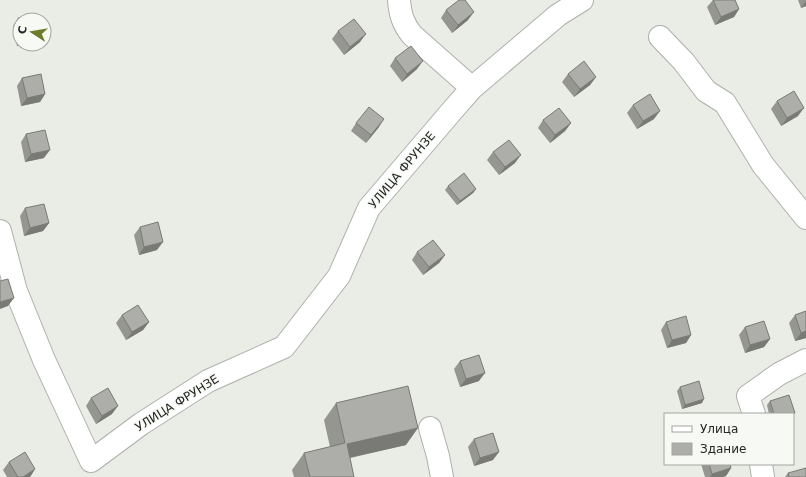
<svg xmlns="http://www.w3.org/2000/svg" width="806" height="477" font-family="'DejaVu Sans',sans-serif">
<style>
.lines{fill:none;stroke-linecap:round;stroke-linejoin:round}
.minor-casing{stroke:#aeb0ab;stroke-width:24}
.minor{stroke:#fff;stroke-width:22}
.wall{fill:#959691}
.shaded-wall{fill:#797a76}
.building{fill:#adaea9;stroke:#797a76}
.labels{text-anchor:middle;stroke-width:3;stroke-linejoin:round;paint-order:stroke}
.street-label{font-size:12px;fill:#252624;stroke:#f7f9f4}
</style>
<rect width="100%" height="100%" fill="#eaece6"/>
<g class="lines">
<!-- minor casing -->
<g class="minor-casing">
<path id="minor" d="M399,0C400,14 403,24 412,35L472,88
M660,37L684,62L706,91L725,103L763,165L806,218
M0,231L16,291L44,360L91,461
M754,414L748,396L779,374L806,360
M430,428L438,456L442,477
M91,461L141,424L208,381L284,347L339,276L369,208L451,112L472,88L558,15L582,0
M761,464L763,477"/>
</g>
<!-- minor -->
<use href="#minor" class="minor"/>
</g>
<!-- wall -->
<path class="wall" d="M713,0H735L739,9L734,17L715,25L707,7Z
M798,0H806V6L801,8Z
M446,10L468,20L452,33L441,18Z
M18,18L20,20V44H27L17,46L13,26Z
M338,31L360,42L344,55L332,39Z
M395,58L417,69L402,82L390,66Z
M568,74L596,77L590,85L574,97L562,82Z
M22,78L45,94L40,102L21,106L17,86Z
M777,101L798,116L781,126L771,109Z
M633,105L654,119L637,129L627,113Z
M543,120L571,123L565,131L550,143L538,128Z
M356,123L379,127L366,143L351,131Z
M26,134L44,158L25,162L21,142Z
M493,152L515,163L499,175L487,160Z
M448,186L476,189L473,193L457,205L445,190Z
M25,208L49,223L43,231L24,236L20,216Z
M140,227L157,250L139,255L134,235Z
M417,252L445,255L439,263L423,275L412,260Z
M806,311V338L795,341L789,323L795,315Z
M122,315L149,322L143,330L126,340L116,323Z
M666,322L691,335L686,343L667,348L661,330Z
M745,327L770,339L764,347L745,353L739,335Z
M460,361L479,381L460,387L454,369Z
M680,387L702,403L682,409L677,391Z
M91,398L112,414L96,424L86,406Z
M770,401L793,414H769L767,405Z
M336,403L406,445L350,458L354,477H294L292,470L304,453L330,447L324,420Z
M474,439L493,460L474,466L468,447Z
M9,462L35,469L30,477H7L3,470Z
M701,464H730L731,468L726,476L723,477H705Z
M788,473L806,477H785Z"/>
<!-- shaded-wall -->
<path class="shaded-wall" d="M806,1V6L801,8Z
M739,9L734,17L715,25L721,17Z
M474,12L468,20L452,33L458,25Z
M366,34L360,42L344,55L350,47Z
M20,42V44H27L17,46Z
M423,61L417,69L402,82L407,74Z
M596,77L590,85L574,97L580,89Z
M45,94L40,102L21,106L27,98Z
M804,108L798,116L781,126L787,118Z
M660,111L654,119L637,129L643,121Z
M384,119L379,127L366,143L371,135Z
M571,123L565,131L550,143L555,135Z
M50,150L44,158L25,162L31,154Z
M521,155L515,163L499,175L505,167Z
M476,189L473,193L457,205L460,201Z
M49,223L43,231L24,236L30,228Z
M163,242L157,250L139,255L144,247Z
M445,255L439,263L423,275L429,267Z
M14,298L8,306L0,309V302Z
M149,322L143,330L126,340L132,332Z
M806,331V338L795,341L801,333Z
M691,335L686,343L667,348L672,340Z
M770,339L764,347L745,353L750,345Z
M485,373L479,381L460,387L466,379Z
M704,399L702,403L682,409L685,405Z
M118,406L112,414L96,424L102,416Z
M418,428L406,445L335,461L347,444Z
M499,452L493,460L474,466L480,458Z
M731,468L726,476L723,477H710L712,474Z
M35,469L30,477H23Z"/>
<!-- building -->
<path class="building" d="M459,0H465L474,12L458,25L446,10Z
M713,0H735L739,9L721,17Z
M37,14L38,20H20V26L18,18Z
M354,19L366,34L350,47L338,31Z
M411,46L423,61L407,74L395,58Z
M584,61L596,77L580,89L568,74Z
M41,74L45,94L27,98L22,78Z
M794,91L804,108L787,118L777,101Z
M650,94L660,111L643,121L633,105Z
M369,107L384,119L371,135L356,123Z
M559,108L571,123L555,135L543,120Z
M45,130L50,150L31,154L26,134Z
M509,140L521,155L505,167L493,152Z
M464,173L476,189L460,201L448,186Z
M44,204L49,223L30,228L25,208Z
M158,222L163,242L144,247L140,227Z
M433,240L445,255L429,267L417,252Z
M8,279L14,298L0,302V281Z
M138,305L149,322L132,332L122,315Z
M806,311V331L801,333L795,315Z
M686,316L691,335L672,340L666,322Z
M764,321L770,339L750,345L745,327Z
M479,355L485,373L466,379L460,361Z
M699,381L704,399L685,405L680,387Z
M408,386L418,428L347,444L354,477H310L304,453L345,443L336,403Z
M108,388L118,406L102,416L91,398Z
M789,395L795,413L793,414H774L770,401Z
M493,433L499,452L480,458L474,439Z
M25,452L35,469L23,477H18L9,462Z
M709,464H730L731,468L712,474Z
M806,468V477H789L788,473Z"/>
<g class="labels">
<!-- street labels -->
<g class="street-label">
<text transform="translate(402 170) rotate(-50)" y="4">УЛИЦА ФРУНЗЕ</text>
<text transform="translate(177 403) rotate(-32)" y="4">УЛИЦА ФРУНЗЕ</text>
</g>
</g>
<!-- legend -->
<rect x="664" y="413" width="130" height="52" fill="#f7f9f4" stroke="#a3a5a1"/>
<rect x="672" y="426" width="20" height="6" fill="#ffffff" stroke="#a3a5a1"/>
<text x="700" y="433" font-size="12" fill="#252624">Улица</text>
<rect x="672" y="443" width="20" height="12" fill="#adaea9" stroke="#a3a5a1"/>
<text x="700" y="453" font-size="12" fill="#252624">Здание</text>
<!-- north arrow -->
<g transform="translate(32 32) rotate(282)"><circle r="19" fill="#f7f9f4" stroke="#a3a5a1"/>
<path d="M0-3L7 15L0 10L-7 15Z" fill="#6c7c2b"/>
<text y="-6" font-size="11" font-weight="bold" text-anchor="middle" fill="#252624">С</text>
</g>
</svg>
